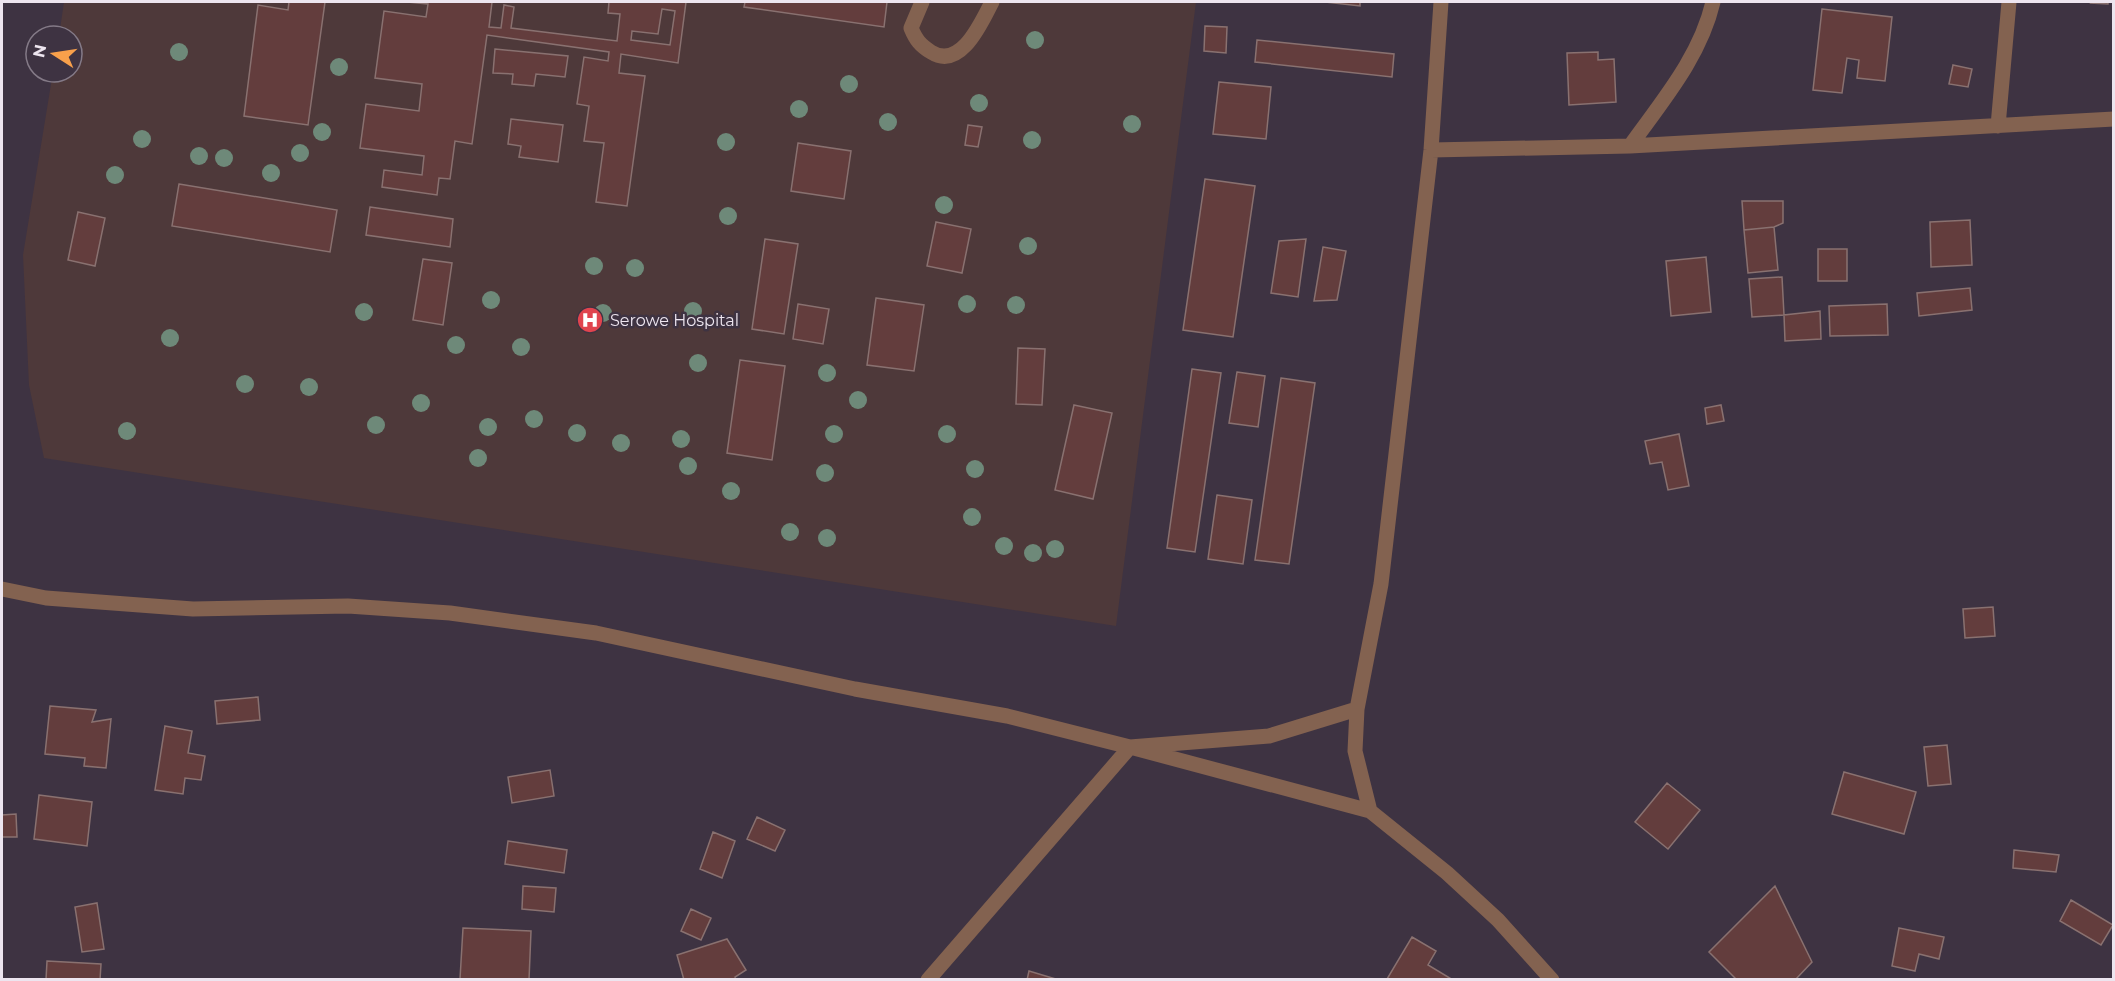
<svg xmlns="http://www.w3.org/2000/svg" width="2115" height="981" font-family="Montserrat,sans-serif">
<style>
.medical{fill:#4e393a}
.building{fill:#633d3d;stroke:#897170;stroke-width:1.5;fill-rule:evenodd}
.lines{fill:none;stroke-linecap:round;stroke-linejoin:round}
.service{stroke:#836250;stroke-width:15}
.minor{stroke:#836250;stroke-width:15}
.tree{fill:#6e8979}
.labels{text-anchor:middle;stroke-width:5;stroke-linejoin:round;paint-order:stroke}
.poi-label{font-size:16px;fill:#ede5ef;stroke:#3e3342;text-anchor:start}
</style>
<rect width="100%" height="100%" fill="#3e3342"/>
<!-- medical -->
<path class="medical" d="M64,2H1196L1116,626L44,458L29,385L23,255L53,72H72V36H59Z"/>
<!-- building -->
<path class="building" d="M289,2H325L308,125L244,116L258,5L288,10Z
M407,2H492L489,27L501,28L504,5L514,7L511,28L617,41L620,14L608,13L609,2H686L678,63L621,54L619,73L645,76L627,206L596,202L604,143L584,141L589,106L577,104L584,57L608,61L609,52L487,35L472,144L455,141L450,179L439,178L437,195L382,187L384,170L422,175L424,156L360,148L366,104L419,111L422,84L375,78L384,11L426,17L428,4ZM662,9L675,11L670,45L631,40L632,31L658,34Z
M745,2H887L884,27L744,7Z
M1325,2H1360V6Z
M2092,2H2108V4L2091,3Z
M1822,9L1892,17L1885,81L1857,78L1859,60L1847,58L1842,93L1813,90Z
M1205,26L1227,27L1226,53L1204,51Z
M1257,40L1394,54L1392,77L1255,62Z
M495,49L568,56L565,77L536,74L534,86L512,84L513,74L493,73Z
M1598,52V60L1614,59L1616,102L1569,105L1567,53Z
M1953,65L1972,69L1968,87L1949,84Z
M1219,82L1271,87L1266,139L1213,134Z
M511,119L563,125L558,162L519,157L521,146L508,144Z
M968,125L982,127L978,147L965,145Z
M798,143L851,151L844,199L791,191Z
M1205,179L1255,186L1233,337L1183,330Z
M179,184L337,210L330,252L172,226Z
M1742,201H1783V223L1774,227L1744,230Z
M370,207L453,219L450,247L366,235Z
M78,212L105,218L95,266L68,260Z
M1970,220L1972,265L1931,267L1930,222Z
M936,222L971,229L962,273L927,266Z
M1774,227L1778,270L1748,273L1744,230Z
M765,239L798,244L784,334L752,329Z
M1306,239L1298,297L1271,293L1279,241Z
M1323,247L1346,251L1337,300L1314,301Z
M1818,249H1847V281H1818Z
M1706,257L1711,312L1671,316L1666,261Z
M423,259L452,263L443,325L413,320Z
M1782,277L1784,315L1752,317L1749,279Z
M1970,288L1972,310L1919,316L1917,293Z
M876,298L924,305L914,371L867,365Z
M798,304L829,309L823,344L793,339Z
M1887,304L1888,335L1830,336L1829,306Z
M1820,311L1821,339L1785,341L1784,315Z
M1018,348L1045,349L1042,405L1016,404Z
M740,360L785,366L772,460L727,453Z
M1192,369L1221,373L1195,552L1167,548Z
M1237,372L1265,376L1258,427L1229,423Z
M1281,378L1315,383L1289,564L1255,560Z
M1074,405L1112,413L1093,499L1055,490Z
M1721,405L1724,421L1707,424L1705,408Z
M1679,434L1689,486L1668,490L1662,462L1650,464L1645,441Z
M1217,495L1252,500L1243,564L1208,559Z
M1993,607L1995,636L1965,638L1963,609Z
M258,697L260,720L217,724L215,701Z
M50,706L96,710L92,722L111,719L106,768L84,766L85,758L45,754Z
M165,726L192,731L188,753L205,756L201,780L185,778L183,794L155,790Z
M1947,745L1951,784L1928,786L1924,747Z
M550,770L554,796L512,803L508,777Z
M1844,772L1916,792L1904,834L1832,814Z
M1667,783L1700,810L1668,849L1635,822Z
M39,795L92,802L87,846L34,839Z
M16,814L17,837H2V815Z
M757,817L785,830L775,851L747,839Z
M713,832L735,841L722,878L700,869Z
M508,841L567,850L564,873L505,864Z
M2014,850L2059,855L2056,872L2013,868Z
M523,886L556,888L554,912L522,909Z
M1775,886L1812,962L1795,980H1737L1709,952Z
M2071,900L2113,925L2101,945L2060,921Z
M97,903L104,949L82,952L75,907Z
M691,909L711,918L701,940L681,931Z
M463,928L531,931L529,980L460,979Z
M1899,928L1944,937L1939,959L1919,954L1915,971L1892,966Z
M1412,937L1436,951L1428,965L1453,980L1387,979Z
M727,939L746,970L735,977L736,980H684L677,955Z
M47,961L101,964L100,980H46Z
M1029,971L1059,980H1027Z"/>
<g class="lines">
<!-- service -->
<path class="service" d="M922,2L911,28C916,40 920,45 931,52C961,71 982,21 992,2"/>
<!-- minor -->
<path class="minor" d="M1998,126L2009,2
M1630,146C1663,100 1700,57 1713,2
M1431,150L1630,146L2114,119
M2,589L46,598L193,609L348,606L450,613L596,633L855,689L1007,716L1130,747L1370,811L1447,873L1498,920L1552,980
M1370,811L1355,751L1357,709L1381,584L1431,150L1441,2
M928,980L1130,747L1269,736L1357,709"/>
</g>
<!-- trees -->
<g class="tree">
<circle cx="1035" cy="40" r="9"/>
<circle cx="179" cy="52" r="9"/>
<circle cx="339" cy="67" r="9"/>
<circle cx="849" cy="84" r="9"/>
<circle cx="979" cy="103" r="9"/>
<circle cx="799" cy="109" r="9"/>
<circle cx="888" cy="122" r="9"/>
<circle cx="1132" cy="124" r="9"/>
<circle cx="322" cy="132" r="9"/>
<circle cx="142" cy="139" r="9"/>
<circle cx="1032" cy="140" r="9"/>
<circle cx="726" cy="142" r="9"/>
<circle cx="300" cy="153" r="9"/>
<circle cx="199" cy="156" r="9"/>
<circle cx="224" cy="158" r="9"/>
<circle cx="271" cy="173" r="9"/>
<circle cx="115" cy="175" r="9"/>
<circle cx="944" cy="205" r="9"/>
<circle cx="728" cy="216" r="9"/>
<circle cx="1028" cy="246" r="9"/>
<circle cx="594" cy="266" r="9"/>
<circle cx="635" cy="268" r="9"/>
<circle cx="491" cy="300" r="9"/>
<circle cx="967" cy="304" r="9"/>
<circle cx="1016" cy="305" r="9"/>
<circle cx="693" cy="311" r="9"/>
<circle cx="364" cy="312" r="9"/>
<circle cx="603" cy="313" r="9"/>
<circle cx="170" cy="338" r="9"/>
<circle cx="456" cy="345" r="9"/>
<circle cx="521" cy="347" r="9"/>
<circle cx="698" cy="363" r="9"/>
<circle cx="827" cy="373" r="9"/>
<circle cx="245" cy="384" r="9"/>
<circle cx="309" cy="387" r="9"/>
<circle cx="858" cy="400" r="9"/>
<circle cx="421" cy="403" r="9"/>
<circle cx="534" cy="419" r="9"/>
<circle cx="376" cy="425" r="9"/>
<circle cx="488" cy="427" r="9"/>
<circle cx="127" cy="431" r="9"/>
<circle cx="577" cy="433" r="9"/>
<circle cx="834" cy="434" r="9"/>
<circle cx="947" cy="434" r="9"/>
<circle cx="681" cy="439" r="9"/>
<circle cx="621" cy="443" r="9"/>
<circle cx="478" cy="458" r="9"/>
<circle cx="688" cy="466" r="9"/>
<circle cx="975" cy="469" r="9"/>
<circle cx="825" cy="473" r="9"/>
<circle cx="731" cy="491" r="9"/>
<circle cx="972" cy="517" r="9"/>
<circle cx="790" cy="532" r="9"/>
<circle cx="827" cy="538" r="9"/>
<circle cx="1004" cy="546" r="9"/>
<circle cx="1055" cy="549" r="9"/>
<circle cx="1033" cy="553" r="9"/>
</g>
<!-- icons -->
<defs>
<g id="hospital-disc" transform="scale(1.35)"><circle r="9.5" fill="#e0444e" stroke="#3e3342"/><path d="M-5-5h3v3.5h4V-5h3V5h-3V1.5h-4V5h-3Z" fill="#fff"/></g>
</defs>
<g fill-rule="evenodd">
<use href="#hospital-disc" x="590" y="320"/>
</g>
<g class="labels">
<!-- poi labels -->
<g class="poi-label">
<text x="610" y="326">Serowe Hospital</text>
</g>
</g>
<!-- border -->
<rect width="2115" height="981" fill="none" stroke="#ede5ef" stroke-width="6"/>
<!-- north arrow -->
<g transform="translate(54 54) rotate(282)"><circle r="28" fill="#3e3342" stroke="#847a87" stroke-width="1.5"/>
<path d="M0-4.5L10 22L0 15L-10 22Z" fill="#f8a04b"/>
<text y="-9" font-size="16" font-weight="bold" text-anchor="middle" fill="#ede5ef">N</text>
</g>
</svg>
